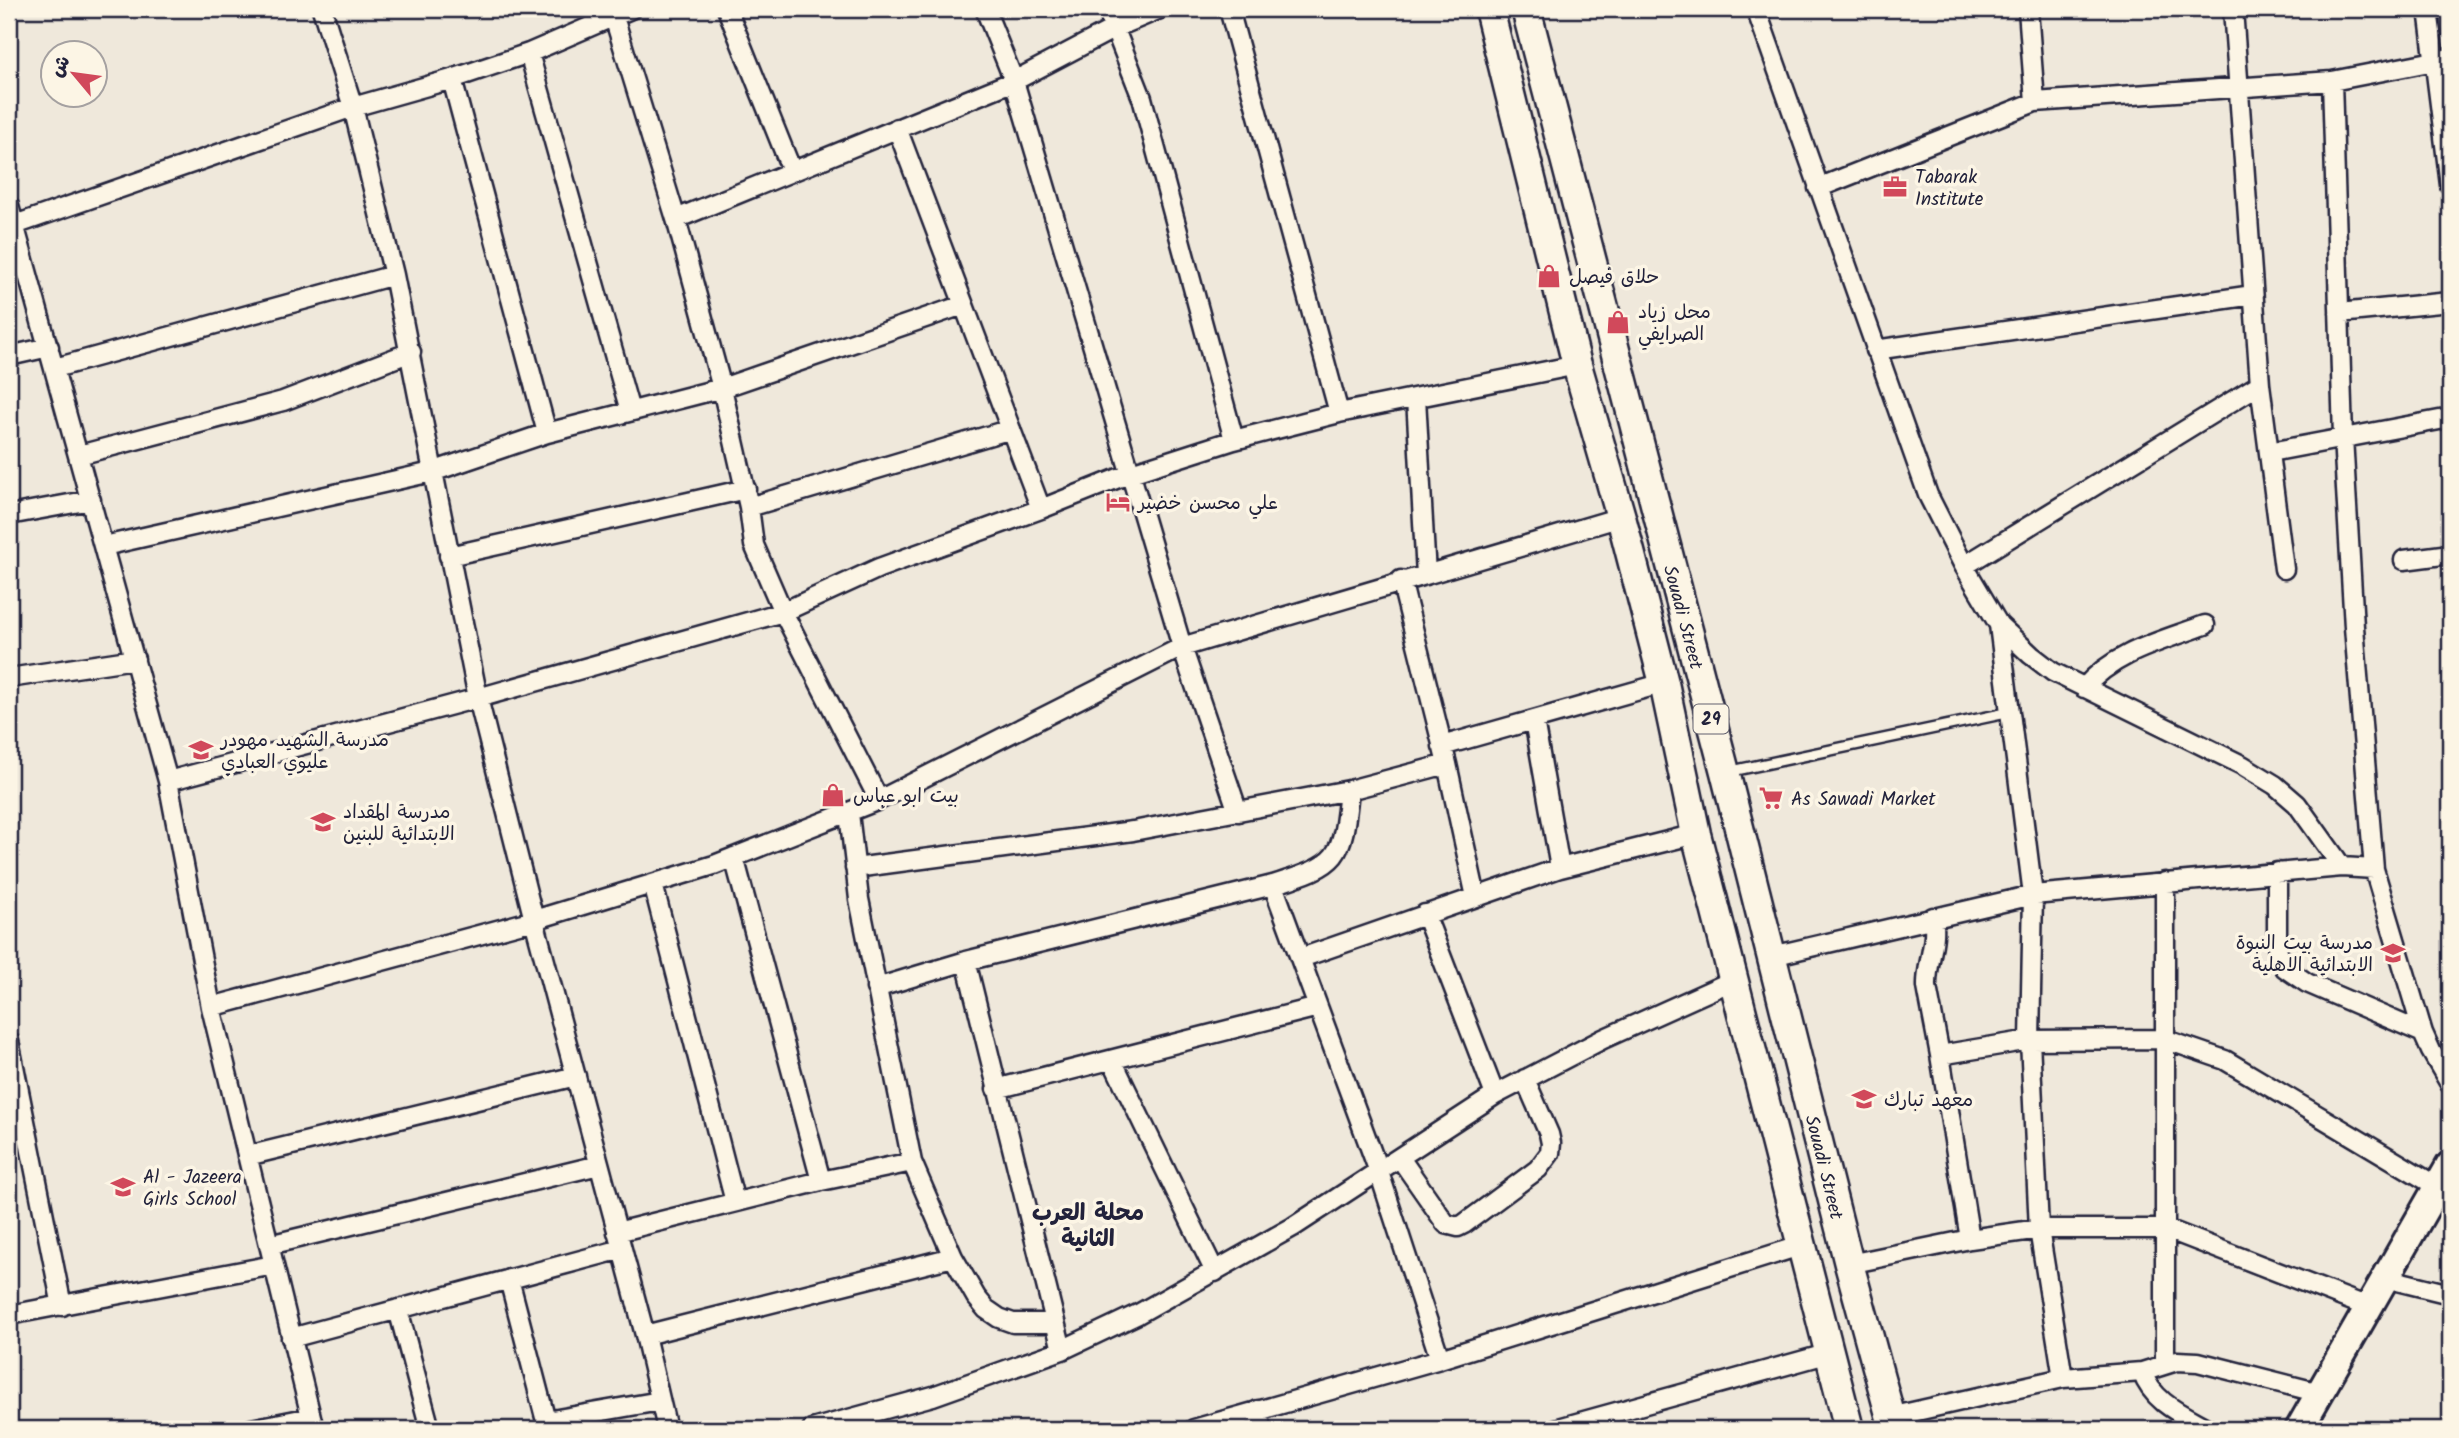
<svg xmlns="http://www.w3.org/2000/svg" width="2459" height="1438" font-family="Kalam,'Playpen Sans Arabic',sans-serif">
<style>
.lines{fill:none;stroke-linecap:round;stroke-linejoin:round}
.lane-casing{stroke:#22223b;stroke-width:14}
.street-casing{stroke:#22223b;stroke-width:23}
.secondary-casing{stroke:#22223b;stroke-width:32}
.primary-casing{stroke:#22223b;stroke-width:33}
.lane{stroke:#fcf5e5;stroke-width:9}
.street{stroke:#fcf5e5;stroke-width:18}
.secondary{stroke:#fcf5e5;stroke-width:26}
.primary{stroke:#fcf5e5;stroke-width:28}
.labels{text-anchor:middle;stroke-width:7;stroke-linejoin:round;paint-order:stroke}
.shield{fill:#fcf5e5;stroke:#63616e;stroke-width:2}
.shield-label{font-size:18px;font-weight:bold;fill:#22223b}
.poi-label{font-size:19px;fill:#22223b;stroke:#fcf5e5;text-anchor:start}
.street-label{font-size:19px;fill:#22223b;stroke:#fcf5e5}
.quarter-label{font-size:23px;font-weight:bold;fill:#22223b;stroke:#fcf5e5}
</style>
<rect width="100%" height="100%" fill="#efe8db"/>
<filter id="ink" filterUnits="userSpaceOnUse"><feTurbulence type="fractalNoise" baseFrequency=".0143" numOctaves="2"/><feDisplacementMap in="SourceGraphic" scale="14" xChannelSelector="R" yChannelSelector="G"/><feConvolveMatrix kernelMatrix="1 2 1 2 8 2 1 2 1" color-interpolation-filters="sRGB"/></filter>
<g filter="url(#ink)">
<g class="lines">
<!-- lane casing -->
<g class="lane-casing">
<path id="lane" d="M1727,772L2011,712"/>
</g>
<!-- street casing -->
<g class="street-casing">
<path id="street" d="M322,9L353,107L394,275L478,698L534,920L645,1335L667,1429
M727,9L792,171
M985,9L1014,81L1182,647L1238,812
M1107,9L1142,98L1234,440
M1229,9L1339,413
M1756,9L1928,495L1964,566L1999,625L2031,655L2053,672L2242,765L2275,785L2297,804L2342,867
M2028,9L2035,102
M2233,9L2260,384L2284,569
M2428,9L2450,185
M614,17L676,219L722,388L749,507L754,545L783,612L879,800
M529,53L630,411
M452,79L547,433
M2332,81L2343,437L2354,627L2374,869L2423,1033L2431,1051L2450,1084
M897,128L1041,509
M1818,188L2035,102L2332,81L2450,58
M9,206L168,781L211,1007L314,1429
M676,219L1014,81L1115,28L1160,9
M9,227L353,107L452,79L529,53L631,9
M2339,313L2450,302
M1875,350L2253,295
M9,356L49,347
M55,368L394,275
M1416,398L1426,575
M2270,452L2450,418
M79,455L283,401L411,352
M749,507L1011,429
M9,515L91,500
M104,546L432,472L547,433L722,388L963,305
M449,556L746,489
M2404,560L2450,554
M1964,566L2260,384
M1401,580L1447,764L1476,897
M1999,625L2033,895L2030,1040L2039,1229L2063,1378
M9,678L135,659
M2084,688C2114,652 2162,641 2205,625
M1534,720L1560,868
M1442,746L1664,683
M168,781L478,698L783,612L879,568L1041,509L1131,473L1234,440L1339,413L1577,365
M849,813L859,899L912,1162L953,1257L976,1297L986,1309L999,1318L1013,1323H1055
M734,857L821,1181
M855,868L1133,831L1349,790L1447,764
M2277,872V945L2279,958L2285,968L2307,983L2423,1033
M2165,882V1363
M653,884L735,1202
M1273,885L1379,1172L1440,1359
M1425,914L1495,1095
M1933,917C1938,942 1926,963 1927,987L1940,1055L1970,1239
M1772,956L2033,895L2342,867L2374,869
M1301,958L1560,868L1696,834
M966,961L1062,1350
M876,988L966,961L1273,885C1340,863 1342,861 1349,790
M211,1007L534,920L714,865L879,800L1182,647L1621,517
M9,1041L62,1306
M1940,1055L2030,1040L2164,1039L2225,1060L2438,1187
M1112,1060L1215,1272
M996,1089L1318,1007
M247,1156L576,1076
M1400,1158L1446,1224L1458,1227L1464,1224L1538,1169L1550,1153L1551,1143L1549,1134L1525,1079
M617,1232L821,1181L912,1162
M269,1245L599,1165
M1849,1264L1970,1239L2039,1229H2167L2368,1307
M2385,1278L2450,1294
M509,1279L548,1429
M398,1309L430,1429
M9,1315L274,1265
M645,1335L953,1257
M291,1338L622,1249
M2142,1372C2153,1403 2182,1414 2208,1429
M1258,1410L1261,1429
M1890,1417L2063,1378L2142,1372L2177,1361L2198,1362L2320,1393
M546,1421L660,1401
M251,1429L311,1417
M812,1429L933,1396L1062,1350L1138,1314L1293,1227L1495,1095L1603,1039L1734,980
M1194,1429L1440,1359L1803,1245
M1555,1429L1830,1353"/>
</g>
<!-- secondary casing -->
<g class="secondary-casing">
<path id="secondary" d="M2299,1429L2450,1165"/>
</g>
<!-- primary casing -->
<g class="primary-casing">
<path id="primary" d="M1489,9L1577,365L1621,517L1664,683L1696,834L1849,1429
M1526,9L1725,772L1849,1264L1894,1429"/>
</g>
<!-- lane -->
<use href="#lane" class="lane"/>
<!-- street -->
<use href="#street" class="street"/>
<!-- secondary -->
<use href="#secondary" class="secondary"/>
<!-- primary -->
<use href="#primary" class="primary"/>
</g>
</g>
<!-- icons -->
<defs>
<g id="office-bare" transform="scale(1.89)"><path d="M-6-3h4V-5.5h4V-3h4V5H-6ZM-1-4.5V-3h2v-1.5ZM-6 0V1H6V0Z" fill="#d1495b" stroke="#fcf5e5" stroke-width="2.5" paint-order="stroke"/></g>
<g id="shop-bare" transform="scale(1.89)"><path d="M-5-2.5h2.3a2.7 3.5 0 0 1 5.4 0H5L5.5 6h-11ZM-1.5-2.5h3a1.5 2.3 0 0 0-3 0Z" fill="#d1495b" stroke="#fcf5e5" stroke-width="2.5" paint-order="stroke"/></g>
<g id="hotel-bare" transform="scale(1.89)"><path d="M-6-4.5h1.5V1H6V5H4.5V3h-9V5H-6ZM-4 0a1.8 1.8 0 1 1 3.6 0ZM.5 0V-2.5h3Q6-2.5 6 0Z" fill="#d1495b" stroke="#fcf5e5" stroke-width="2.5" paint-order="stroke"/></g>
<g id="school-bare" transform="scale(1.89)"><path d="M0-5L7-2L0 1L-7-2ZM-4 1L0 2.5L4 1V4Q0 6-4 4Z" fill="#d1495b" stroke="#fcf5e5" stroke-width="2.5" paint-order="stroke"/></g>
<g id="supermarket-bare" transform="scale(1.89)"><path d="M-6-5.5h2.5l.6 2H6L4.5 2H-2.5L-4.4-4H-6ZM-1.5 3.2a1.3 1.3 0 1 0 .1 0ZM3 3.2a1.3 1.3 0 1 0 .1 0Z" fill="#d1495b" stroke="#fcf5e5" stroke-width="2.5" paint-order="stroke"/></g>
</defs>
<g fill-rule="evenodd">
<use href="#office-bare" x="1895" y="187"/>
<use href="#shop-bare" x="1549" y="276"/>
<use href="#shop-bare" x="1618" y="322"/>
<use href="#hotel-bare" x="1118" y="502"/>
<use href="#school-bare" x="201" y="750"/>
<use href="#shop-bare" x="833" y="795"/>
<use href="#supermarket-bare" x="1771" y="798"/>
<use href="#school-bare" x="323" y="822"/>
<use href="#school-bare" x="2393" y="953"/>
<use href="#school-bare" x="1864" y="1099"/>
<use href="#school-bare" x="123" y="1187"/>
</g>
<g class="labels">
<!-- shield labels -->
<rect class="shield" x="1693.5" y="704.5" width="35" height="29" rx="5"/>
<g class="shield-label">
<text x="1711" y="725">29</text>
</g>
<!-- poi labels -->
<g class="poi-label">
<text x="1915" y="183">Tabarak<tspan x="1915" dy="22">Institute</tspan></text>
<text x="1569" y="283">حلاق فيصل</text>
<text x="1638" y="318">محل زياد<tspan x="1638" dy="22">الصرايفي</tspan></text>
<text x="1138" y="509">علي محسن خضير</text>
<text x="221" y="746">مدرسة الشهيد مهودر<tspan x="221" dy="22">عليوي العبادي</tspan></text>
<text x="853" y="802">بيت ابو عباس</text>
<text x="1791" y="805">As Sawadi Market</text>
<text x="343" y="818">مدرسة المقداد<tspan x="343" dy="22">الابتدائية للبنين</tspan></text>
<text x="2373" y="949" text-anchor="end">مدرسة بيت النبوة<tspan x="2373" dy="22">الابتدائية الاهلية</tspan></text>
<text x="1884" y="1106">معهد تبارك</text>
<text x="143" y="1183">Al - Jazeera<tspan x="143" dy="22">Girls School</tspan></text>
</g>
<!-- street labels -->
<g class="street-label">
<text transform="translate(1684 617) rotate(75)" y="7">Souadi Street</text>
<text transform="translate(1825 1167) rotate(76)" y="7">Souadi Street</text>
</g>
<!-- quarter labels -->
<g class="quarter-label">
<text x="1088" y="1220">محلة العرب<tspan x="1088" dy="26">الثانية</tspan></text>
</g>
</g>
<!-- margin -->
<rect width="2459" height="1438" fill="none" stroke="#fcf5e5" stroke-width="35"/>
<rect x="18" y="18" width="2424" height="1403" fill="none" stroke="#22223b" stroke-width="2.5" filter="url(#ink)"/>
<!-- north arrow -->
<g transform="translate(74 74) rotate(299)"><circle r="33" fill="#fcf5e5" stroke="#a5a1a1" stroke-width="2"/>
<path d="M0-5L12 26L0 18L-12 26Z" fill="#d1495b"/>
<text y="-10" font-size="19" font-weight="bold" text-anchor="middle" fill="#22223b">ش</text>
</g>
</svg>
